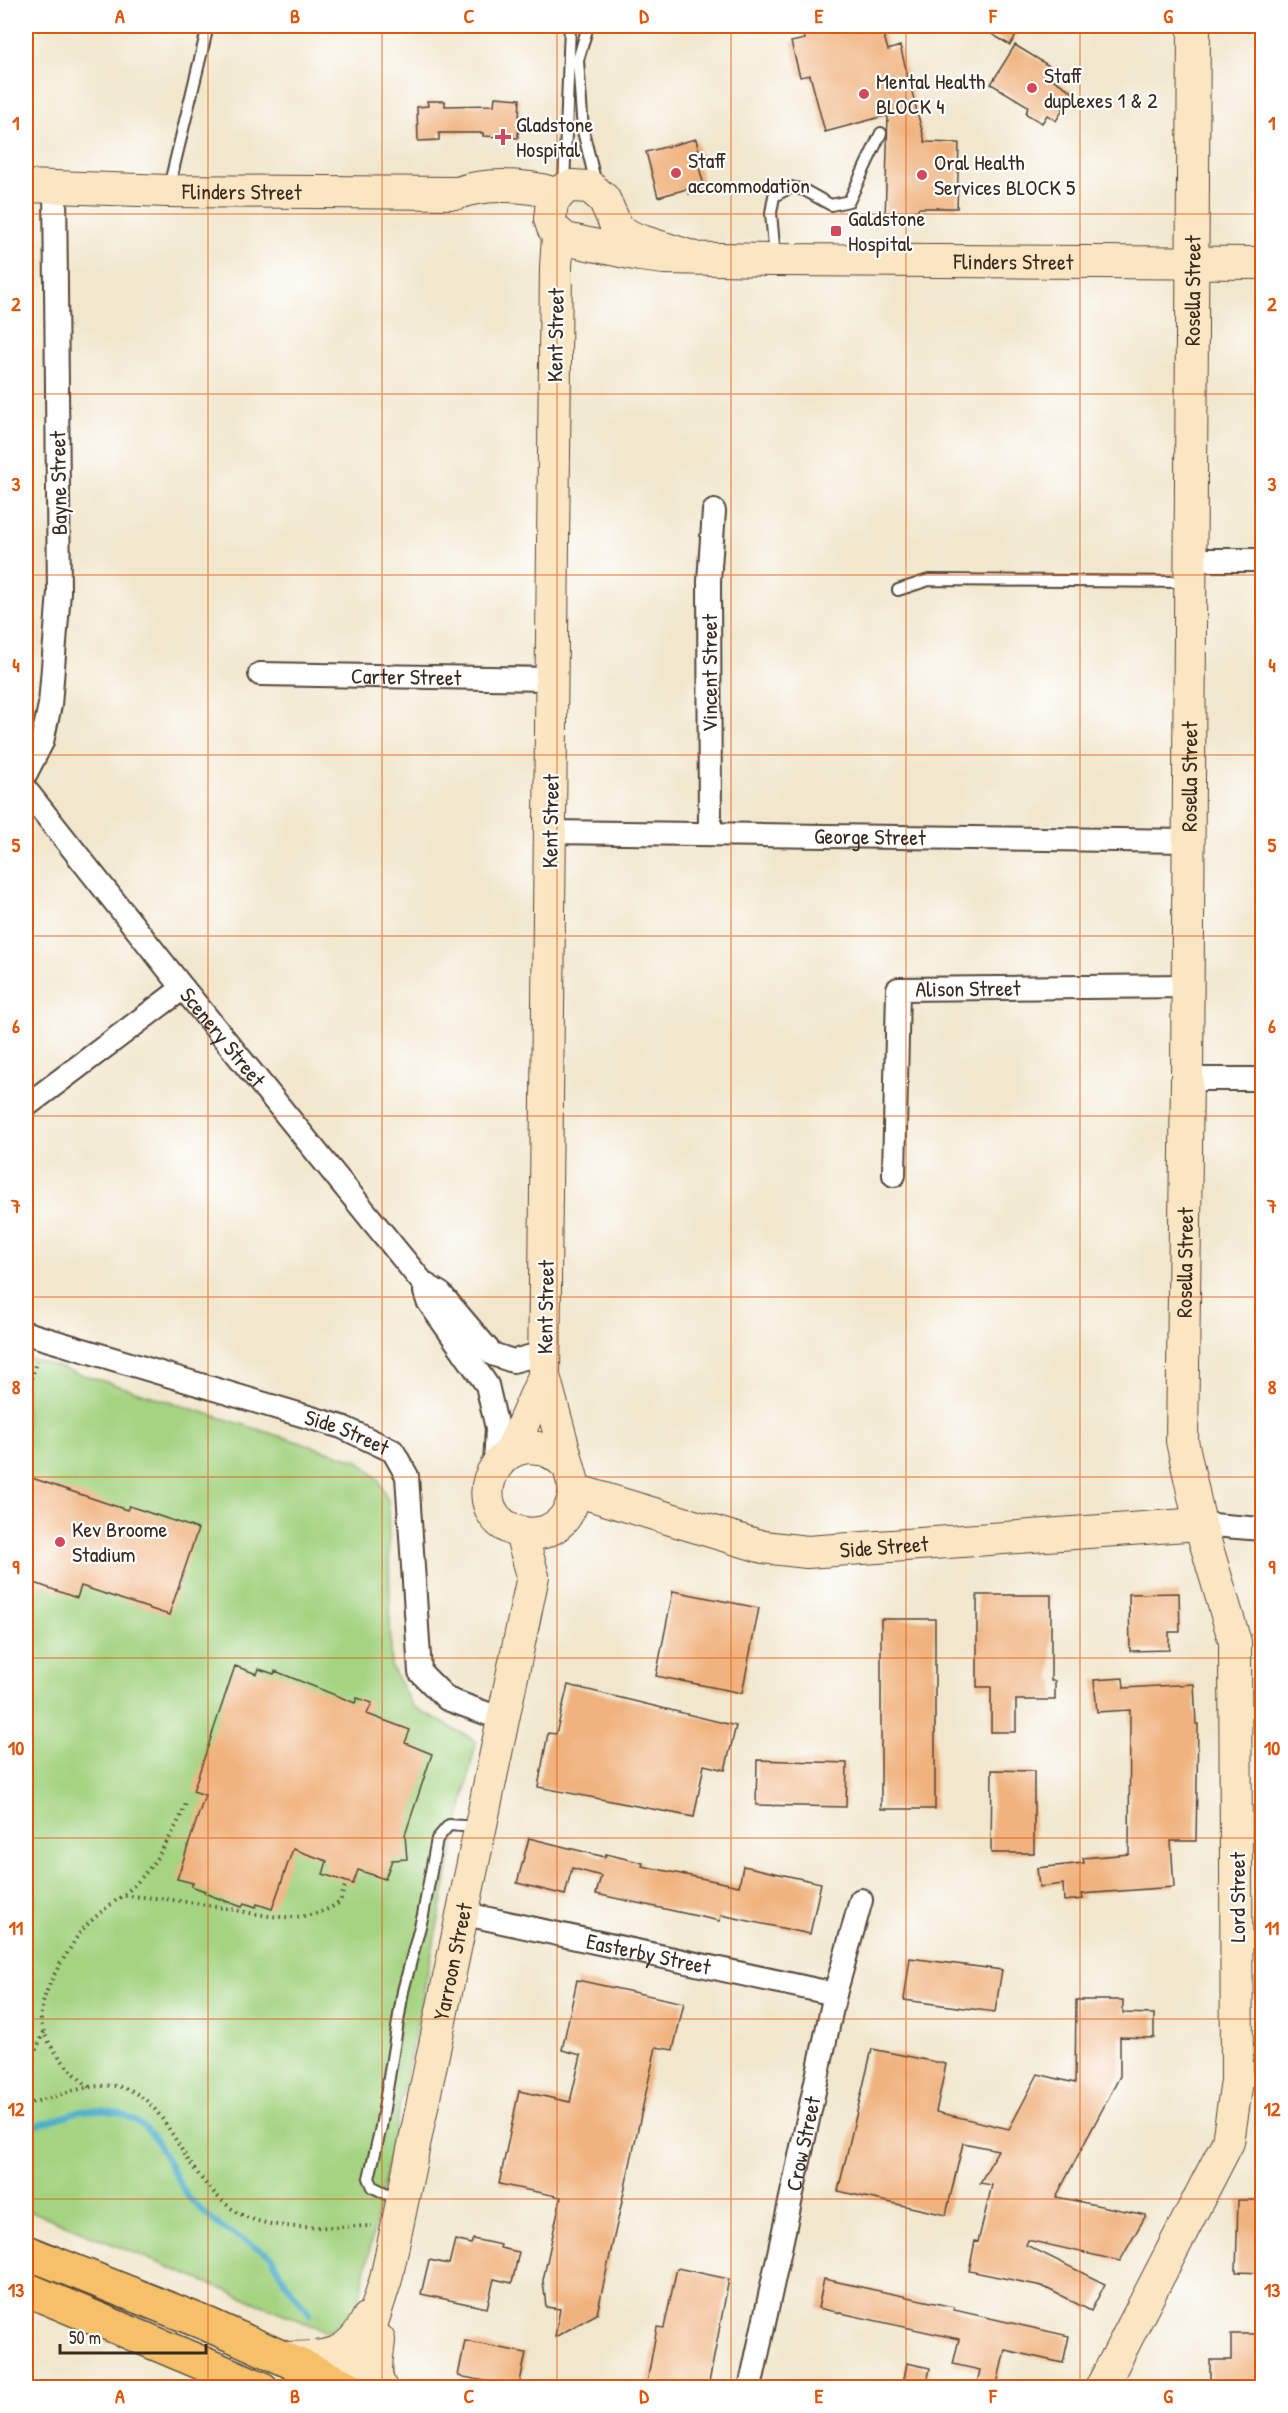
<svg xmlns="http://www.w3.org/2000/svg" width="1288" height="2413" font-family="'Patrick Hand',sans-serif">
<style>
.green{fill:#a4d381;stroke:#707e50;stroke-width:1.5}
.lines{fill:none;stroke-linecap:round;stroke-linejoin:round}
.stream{stroke:#4badcb;stroke-width:6}
.building{fill:#f0b27e}
.lane-casing{stroke:#564638;stroke-width:14}
.street-casing{stroke:#564638;stroke-width:26}
.secondary-casing{stroke:#564638;stroke-width:34}
.primary-casing{stroke:#564638;stroke-width:36}
.path{stroke:#564638;stroke-width:4;stroke-dasharray:1.5 4.5;stroke-linecap:butt}
.lane{stroke:#fff;stroke-width:10}
.street{stroke:#fff;stroke-width:22}
.secondary{stroke:#fbe6c4;stroke-width:32}
.primary{stroke:#f6c06b;stroke-width:33}
.grid{fill:none;stroke:#df570d;stroke-width:1.5;stroke-opacity:0.55}
.poi-dot{fill:#d1495b;stroke:#fff;stroke-width:2}
.labels{text-anchor:middle;stroke-width:4.5;stroke-linejoin:round;paint-order:stroke}
.poi-label{font-size:22px;fill:#3b2a1e;stroke:#fff;text-anchor:start}
.street-label{font-size:22px;fill:#3b2a1e;stroke:#fff}
.neatline{fill:none;stroke:#df570d;stroke-width:2}
.grid-label{font-size:20px;text-anchor:middle;font-weight:bold;fill:#df570d}
</style>
<rect width="100%" height="100%" fill="#fff"/>
<filter id="ink" filterUnits="userSpaceOnUse"><feTurbulence type="fractalNoise" baseFrequency=".0167" numOctaves="2"/><feDisplacementMap in="SourceGraphic" scale="12" xChannelSelector="R" yChannelSelector="G"/><feConvolveMatrix kernelMatrix="1 2 1 2 8 2 1 2 1" color-interpolation-filters="sRGB"/></filter>
<filter id="wash" filterUnits="userSpaceOnUse"><feTurbulence type="fractalNoise" baseFrequency=".008" numOctaves="4" result="noise"/><feDisplacementMap in="SourceGraphic" scale="24" xChannelSelector="R" yChannelSelector="G"/><feGaussianBlur stdDeviation="1.35" result="paint"/><feColorMatrix in="noise" values="0 0 0 0 0 0 0 0 0 0 0 0 0 0 0 0 0 1.4 0 .05"/><feComposite in="paint" operator="in"/></filter>
<g filter="url(#wash)">
<rect width="100%" height="100%" fill="#f1e7cd"/>
<!-- green -->
<path class="green" d="M26,1357L359,1461L379,1480L388,1501L391,1666L412,1706L476,1741L356,2315L328,2332L26,2209Z"/>
<g class="lines">
<!-- stream -->
<path class="stream" d="M26,2129L81,2111L100,2110L119,2113L136,2121L152,2134L187,2196L204,2213L221,2227L271,2256L288,2286L310,2314"/>
</g>
<g id="blocks">
<!-- building -->
<path class="building" d="M801,26H881L888,50L900,46L925,142L959,143L957,208H918V221L885,220L888,115L825,132L810,75L800,77L791,42L805,39Z
M978,26H1022L1010,45Z
M1015,45L1051,67L1046,75L1073,92L1056,121L1047,115L1042,123L1026,114L1028,106L991,84Z
M495,97L520,99L518,138L483,136V133H439V140L418,141L417,107L428,106L427,101H445V106L494,105Z
M696,139L700,155L696,156L705,189L689,194L687,189L658,197L646,152Z
M26,1476L127,1510L129,1506L198,1529L169,1615L81,1586L77,1598L26,1580Z
M673,1591L759,1608L742,1693L656,1676Z
M1179,1593L1180,1632H1169V1650L1130,1651L1129,1594Z
M977,1595H1051V1681H1055V1700H1016V1732H991V1687H977Z
M881,1619H935V1809H881Z
M235,1666L257,1674L259,1669L274,1674L275,1671L355,1703L357,1698L372,1703L367,1714L410,1730L405,1743L432,1754L405,1835L407,1859L392,1860L385,1879L358,1870L353,1884L323,1874L327,1861L293,1849L272,1909L257,1904L256,1907L244,1903L242,1907L204,1893L205,1891L191,1886L193,1883L177,1879L205,1795L193,1791Z
M1123,1678L1124,1688L1194,1684L1196,1724H1198L1196,1841H1171L1174,1887L1082,1894L1083,1899L1064,1901L1063,1884L1039,1887L1037,1868L1084,1863L1083,1858L1129,1854L1130,1710L1097,1712L1094,1680Z
M568,1685L736,1726L725,1770L704,1765L694,1817L538,1787L548,1733L556,1734Z
M757,1760L847,1763L846,1807L756,1805Z
M992,1770L1034,1771V1853H991Z
M529,1838L605,1857L606,1854L643,1863L642,1866L739,1886L743,1866L821,1883L810,1934L721,1915L720,1921L596,1894L601,1876L572,1868L565,1895L517,1883Z
M910,1958L1002,1970L995,2012L904,2000Z
M577,1980L684,2003L673,2050L656,2047L597,2314L555,2337L560,2309L546,2307L543,2280L561,2197L499,2184L519,2091L570,2102L581,2055L562,2050Z
M1076,2000H1123V2013L1154,2014V2038L1120,2037V2076L1056,2197L1146,2215L1120,2261L1028,2240L1026,2245L1105,2284L1091,2311L1042,2286L969,2271L975,2241L978,2242L992,2185L980,2183L998,2150L963,2143L946,2215L838,2191L872,2049L946,2064L936,2112L1009,2129L1038,2074L1075,2083Z
M1238,2200H1263V2273L1236,2272Z
M473,2239L501,2245L500,2248L519,2252L512,2283L494,2279L487,2308L421,2294L429,2260L449,2264L455,2240L471,2244Z
M677,2268L729,2279L708,2388H646L657,2327L664,2328Z
M824,2279L954,2307V2310L1069,2336L1063,2363L1005,2350L996,2388H976L980,2370L953,2364L959,2339L818,2308Z
M1231,2334H1263V2388H1210V2360H1231Z
M465,2341L526,2353L519,2387L458,2376Z
M907,2363L930,2368L926,2388H902Z"/>
</g>
</g>
<g filter="url(#ink)">
<use href="#blocks" fill-opacity="0" stroke="#564638" stroke-width="1.5"/>
<g class="lines">
<!-- lane casing -->
<g class="lane-casing">
<path id="lane" d="M588,26L578,60L583,131L596,184
M564,186L570,26
M169,187L208,26
M775,257L771,213L774,196L791,187L804,190L831,205L849,201L881,133
M898,590L929,580L1188,582
M399,2200L373,2187L369,2178L381,2127L403,1991L423,1915L437,1839L449,1825L477,1827"/>
</g>
<!-- street casing -->
<g class="street-casing">
<g id="street">
<path d="M1191,560H1262"/>
<path id="s1" d="M260,674L552,679"/>
<path d="M26,773L42,742L50,705L59,592L55,187"/>
<path id="s2" d="M26,790L183,988L423,1283L441,1294L492,1354L513,1361L544,1353"/>
<path id="s3" d="M550,832L1189,841"/>
<path d="M710,834L709,581L714,511"/>
<path d="M1187,1079H1262"/>
<path d="M26,1106L183,988"/>
<path id="s4" d="M894,1175L898,989L1188,986"/>
<path d="M425,1292L428,1301L487,1385L497,1428L495,1465"/>
<path id="s5" d="M26,1333L342,1427L393,1451L407,1476L420,1672L447,1699L502,1719"/>
<path d="M1200,1524L1262,1529"/>
<path id="s6" d="M461,1913L835,1994"/>
<path id="s7" d="M750,2388L835,1994L861,1900"/>
</g>
</g>
<!-- secondary casing -->
<g class="secondary-casing">
<g id="secondary">
<path id="s8" d="M26,186L168,191L458,193C484,183 532,184 557,195"/>
<path d="M558,235L556,267L544,1376L575,1490C572,1510 564,1525 544,1532C533,1535 523,1534 513,1530C453,1504 510,1408 567,1465"/>
<path id="s9" d="M692,257L635,239L618,230L604,199L590,187L572,186L564,189L552,202L550,219L553,228L565,239L640,255L664,258L775,260L1262,263"/>
<path d="M511,1451L544,1376"/>
<path id="s10" d="M575,1490L763,1547L807,1552L1200,1524"/>
<path d="M379,2340C378,2355 372,2374 381,2388"/>
<path d="M284,2358C324,2357 348,2360 368,2318"/>
<path id="s11" d="M354,2388L364,2348L386,2279L533,1576L521,1533"/>
<path id="s12" d="M1101,2388L1228,2142L1237,2081L1235,1642L1200,1524L1182,1441L1187,1079L1194,26"/>
</g>
</g>
<!-- primary casing -->
<g class="primary-casing">
<path id="primary" d="M26,2252L207,2324L350,2388
M26,2289L261,2388"/>
</g>
<!-- path -->
<path class="path" d="M26,1402L36,1361
M125,1896C155,1897 184,1901 213,1906C256,1913 301,1929 340,1902L346,1882
M26,2065L35,2052L44,2032
M89,2087C71,2072 37,2038 41,2013C44,1992 55,1971 66,1955C72,1946 77,1935 84,1928C101,1909 125,1897 142,1877C158,1859 178,1826 186,1803
M26,2104C54,2098 85,2083 115,2086C152,2090 169,2131 187,2158C199,2177 220,2203 240,2214C276,2233 332,2226 372,2226"/>
<!-- lane -->
<use href="#lane" class="lane"/>
<!-- street -->
<use href="#street" class="street"/>
<!-- secondary -->
<use href="#secondary" class="secondary"/>
<!-- primary -->
<use href="#primary" class="primary"/>
</g>
</g>
<!-- grid -->
<path class="grid" d="M208,26V2388M382,26V2388M557,26V2388M731,26V2388M906,26V2388M1080,26V2388M26,214H1262M26,394H1262M26,575H1262M26,755H1262M26,936H1262M26,1116H1262M26,1297H1262M26,1477H1262M26,1658H1262M26,1838H1262M26,2019H1262M26,2199H1262"/>
<!-- markers -->
<g class="poi-dot">
<circle cx="1032" cy="88" r="6"/>
<circle cx="864" cy="94" r="6"/>
<path d="M500 128h6v6h6v6h-6v6h-6v-6h-6v-6h6z"/>
<circle cx="676" cy="173" r="6"/>
<circle cx="922" cy="175" r="6"/>
<rect x="830" y="225" width="12" height="12" rx="3"/>
<circle cx="60" cy="1542" r="6"/>
</g>
<g class="labels">
<!-- poi labels -->
<g class="poi-label">
<text x="1044" y="83">Staff<tspan x="1044" dy="25">duplexes 1 &amp; 2</tspan></text>
<text x="876" y="89">Mental Health<tspan x="876" dy="25">BLOCK 4</tspan></text>
<text x="516" y="132">Gladstone<tspan x="516" dy="25">Hospital</tspan></text>
<text x="688" y="168">Staff<tspan x="688" dy="25">accommodation</tspan></text>
<text x="934" y="170">Oral Health<tspan x="934" dy="25">Services BLOCK 5</tspan></text>
<text x="848" y="226">Galdstone<tspan x="848" dy="25">Hospital</tspan></text>
<text x="72" y="1537">Kev Broome<tspan x="72" dy="25">Stadium</tspan></text>
</g>
<!-- street labels -->
<g class="street-label">
<text dy="8" stroke="none"><textPath href="#s8" startOffset="216">Flinders Street</textPath></text>
<text dy="8" stroke="none"><textPath href="#s9" startOffset="669">Flinders Street</textPath></text>
<text dy="8" stroke="none"><textPath href="#s12" startOffset="2136">Rosella Street</textPath></text>
<text transform="translate(555 335) rotate(-89)" y="8">Kent Street</text>
<text transform="translate(58 483) rotate(-91)" y="8">Bayne Street</text>
<text transform="translate(709 673) rotate(-90)" y="8">Vincent Street</text>
<text dy="8" stroke="none"><textPath href="#s1" startOffset="146">Carter Street</textPath></text>
<text dy="8" stroke="none"><textPath href="#s12" startOffset="1650">Rosella Street</textPath></text>
<text transform="translate(550 821) rotate(-89)" y="8">Kent Street</text>
<text dy="8" stroke="none"><textPath href="#s3" startOffset="320">George Street</textPath></text>
<text dy="8" stroke="none"><textPath href="#s4" startOffset="256">Alison Street</textPath></text>
<text dy="8" stroke="none"><textPath href="#s2" startOffset="316">Scenery Street</textPath></text>
<text dy="8" stroke="none"><textPath href="#s12" startOffset="1164">Rosella Street</textPath></text>
<text transform="translate(545 1307) rotate(-89)" y="8">Kent Street</text>
<text dy="8" stroke="none"><textPath href="#s5" startOffset="336">Side Street</textPath></text>
<text dy="8" stroke="none"><textPath href="#s10" startOffset="318">Side Street</textPath></text>
<text transform="translate(1237 1897) rotate(-90)" y="8">Lord Street</text>
<text dy="8" stroke="none"><textPath href="#s6" startOffset="192">Easterby Street</textPath></text>
<text dy="8" stroke="none"><textPath href="#s11" startOffset="438">Yarroon Street</textPath></text>
<text dy="8" stroke="none"><textPath href="#s7" startOffset="250">Crow Street</textPath></text>
</g>
</g>
<!-- margin -->
<rect width="1288" height="2413" fill="none" stroke="#fff" stroke-width="66"/>
<!-- scale -->
<path d="M60 2344v9h146v-9" fill="none" stroke="#3b2a1e" stroke-width="3"/>
<text x="69" y="2344" font-size="18" fill="#3b2a1e" stroke="#ffffff" stroke-width="4.5" paint-order="stroke">50 m</text>
<rect x="33" y="33" width="1222" height="2347" class="neatline"/>
<g class="grid-label">
<text x="120" y="23">A</text>
<text x="295" y="23">B</text>
<text x="469" y="23">C</text>
<text x="644" y="23">D</text>
<text x="819" y="23">E</text>
<text x="993" y="23">F</text>
<text x="1168" y="23">G</text>
<text x="16" y="130">1</text>
<text x="1272" y="130">1</text>
<text x="16" y="311">2</text>
<text x="1272" y="311">2</text>
<text x="16" y="491">3</text>
<text x="1272" y="491">3</text>
<text x="16" y="672">4</text>
<text x="1272" y="672">4</text>
<text x="16" y="852">5</text>
<text x="1272" y="852">5</text>
<text x="16" y="1033">6</text>
<text x="1272" y="1033">6</text>
<text x="16" y="1213">7</text>
<text x="1272" y="1213">7</text>
<text x="16" y="1394">8</text>
<text x="1272" y="1394">8</text>
<text x="16" y="1574">9</text>
<text x="1272" y="1574">9</text>
<text x="16" y="1755">10</text>
<text x="1272" y="1755">10</text>
<text x="16" y="1935">11</text>
<text x="1272" y="1935">11</text>
<text x="16" y="2116">12</text>
<text x="1272" y="2116">12</text>
<text x="16" y="2297">13</text>
<text x="1272" y="2297">13</text>
<text x="120" y="2403">A</text>
<text x="295" y="2403">B</text>
<text x="469" y="2403">C</text>
<text x="644" y="2403">D</text>
<text x="819" y="2403">E</text>
<text x="993" y="2403">F</text>
<text x="1168" y="2403">G</text>
</g>
</svg>
